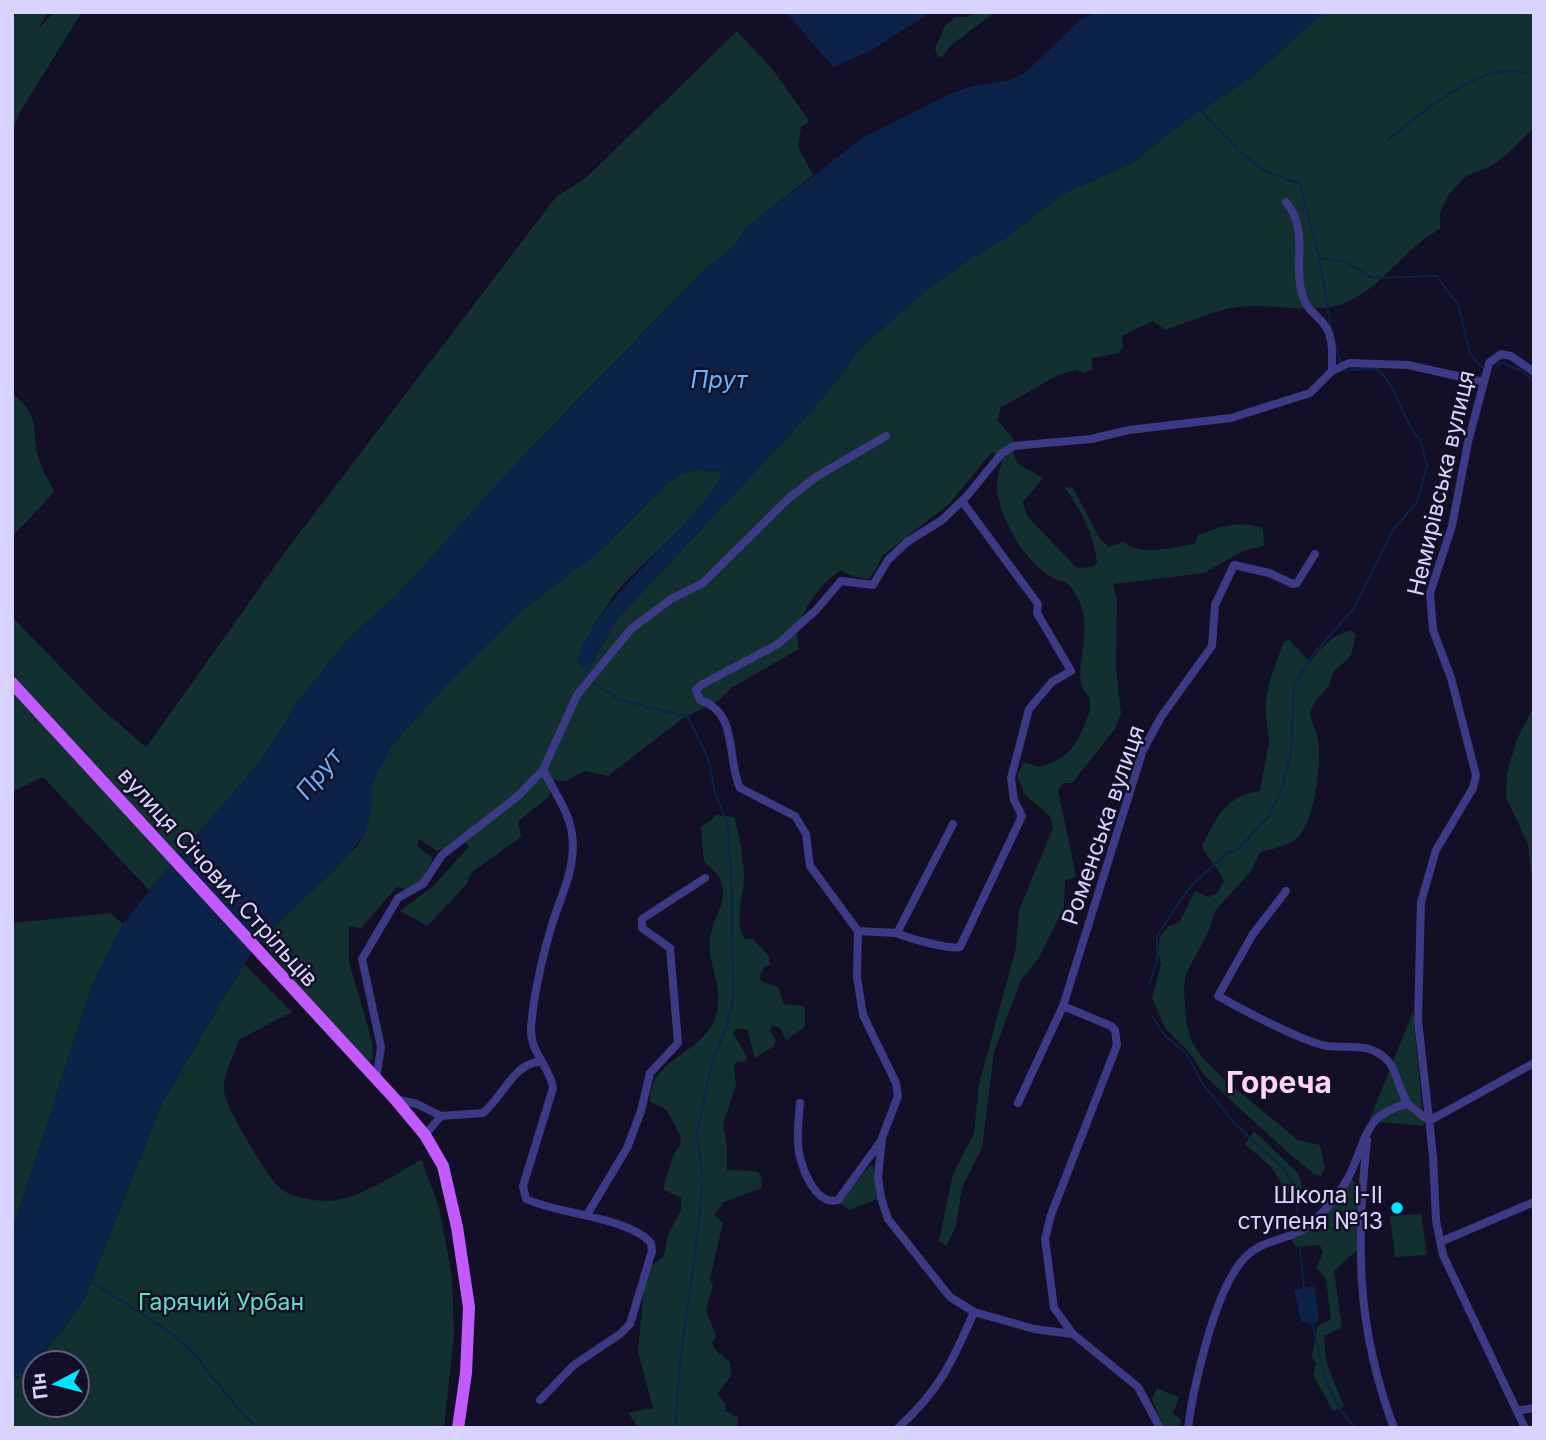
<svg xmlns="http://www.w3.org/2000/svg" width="1546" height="1440" font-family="Inter,sans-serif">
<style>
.green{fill:#12302f;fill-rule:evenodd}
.water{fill:#0c2248}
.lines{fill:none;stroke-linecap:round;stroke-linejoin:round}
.stream{stroke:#0c2248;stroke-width:2}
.minor{stroke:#3d3a85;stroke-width:8}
.primary{stroke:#c25bff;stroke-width:12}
.poi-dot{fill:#00e5ff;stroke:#130f26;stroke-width:2.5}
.labels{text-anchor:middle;stroke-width:5;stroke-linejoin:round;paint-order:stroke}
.street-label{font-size:23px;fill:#d9d4ff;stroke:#130f26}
.poi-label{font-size:23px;fill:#d9d4ff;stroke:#130f26;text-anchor:end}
.park-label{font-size:23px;fill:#5fe0c0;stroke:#130f26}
.water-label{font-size:24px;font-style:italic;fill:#62b6ff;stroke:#130f26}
.district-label{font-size:30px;font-weight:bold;fill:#ffd6f0;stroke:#130f26}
</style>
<rect width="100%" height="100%" fill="#130f26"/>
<!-- green -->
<path class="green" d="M17,12H48L38,29L54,12H82L20,112L12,131V21Z
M979,12H995L950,46L943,57L938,56L935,49L945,26L955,17H966Z
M1324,12H1534V128L1506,155L1490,167L1466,176L1449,194L1440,213V229C1402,249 1381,292 1339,305C1304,315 1266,301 1232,308C1209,312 1187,323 1165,330L1153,321L1122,336L1123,347L1119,353L1092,358V369L1084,373L1075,370L1058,375L1000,408L998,421L1013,438L1014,456L1018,464L1043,478L1023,502L1027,516L1077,568L1092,567L1097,563C1094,534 1081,510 1064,487L1073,488L1100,539L1109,547L1123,542C1144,557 1171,547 1195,544L1198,535C1219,527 1242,519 1263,529L1264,546L1243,551L1204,573L1113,584L1117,599L1116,668L1121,713L1115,729L1072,783H1063L1058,790L1076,876L1065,881L1064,907L1038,959L1021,980L994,1052L982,1148L962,1188L956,1226L946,1246L939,1241L953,1174L974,1133L979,1084L1016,948L1019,910L1053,828L1050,816L1024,794L1017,776L1024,762L1040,767C1064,759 1074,751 1083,728C1088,716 1092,710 1089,696C1063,675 1107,623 1066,582C1034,579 1000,522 997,490C996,479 1001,469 1002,458L992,452L949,504L882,556L875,571L868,579L852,576L841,570C818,585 791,621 799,649L731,688L718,701L683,718L608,776L585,771L566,781L555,780L549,785L550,796L518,821L521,837L472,872L466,885L427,926L400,911L432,887L469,847L464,840L437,851L419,839L417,846L433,858L422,880L410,890L397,887L361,928L349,926V962L372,1041L373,1059L366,1065L260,940L357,846L365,834L372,785L377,771L392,745L446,685L521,611L605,547L661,489L678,475L695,470L721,471C725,495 638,566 620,588C602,611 587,635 577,663L583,668L596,655L619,617L795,429L827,393L859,349L923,293L971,258L1007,237L1063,194L1132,163L1185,121L1253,76Z
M737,31L773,70L808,119V123L801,127L798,147L813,175L747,227L734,246L705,269L532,447L399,593L350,637L299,700L261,761L149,890L43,777L12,792V617L103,710L146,747L285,552L556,197L587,177Z
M12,393C44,420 29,428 40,462C43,472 50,482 54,492L12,537Z
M1352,631L1356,635L1351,656L1333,672L1329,686L1316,700L1310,713C1311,723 1317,730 1318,739C1322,762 1315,824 1296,839C1286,847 1272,848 1260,853L1251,871L1215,911L1210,928L1186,974L1184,988L1186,1023L1192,1042L1201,1056L1225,1080L1298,1140L1320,1145L1325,1167L1321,1176L1314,1174L1293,1157L1236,1105L1205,1076L1189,1052L1165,1028L1152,998L1161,964L1158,953L1160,937L1168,926L1179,923L1195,891L1209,897L1217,893L1224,882C1219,866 1207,861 1202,845C1218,816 1225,796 1260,791L1269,742L1265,709L1269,683L1284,641L1289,640L1310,662C1323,647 1332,633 1352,631Z
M1534,706V901L1528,844L1506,797L1507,772L1517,739Z
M717,815L734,817C740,835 743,857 744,876C744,898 733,920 745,939H753L769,956L770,965L764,967L759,978L763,982L778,987L784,1004L805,1006V1027L786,1040L781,1029L772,1025L770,1031L776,1040L774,1046L755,1058L747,1029H736L733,1033L747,1057L745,1062H737L734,1066L736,1086L723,1124L727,1148V1170L756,1171L761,1175L762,1188L724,1202L714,1215L723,1223L710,1279L713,1285L706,1310L716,1336L712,1343L715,1350L730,1362L731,1376L717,1394L726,1404L725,1411L738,1417L737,1428H639L628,1413L653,1408L638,1352L644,1287L649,1267L664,1256L668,1234L681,1210V1198L663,1189L673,1156L681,1143L680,1135L666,1109L650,1102C650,1057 700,1057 715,1018C726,990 707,967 710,939C712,917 734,896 716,873C713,869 708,866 704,862L701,827Z
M110,913L123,924L92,985L12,1232V923Z
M244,964L292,1012L240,1039C234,1055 223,1073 224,1090C224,1106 270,1181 282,1190C294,1198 315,1201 329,1201C356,1200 398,1174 421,1159L439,1207L452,1277L454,1335L444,1428H12V1383L43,1355L83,1302L162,1103ZM35,1363H77V1405H35Z
M1413,1012L1424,1126L1369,1121Z
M1254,1131L1299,1174L1303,1191L1290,1196L1271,1167L1245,1144Z
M870,1165L874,1167L877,1199L850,1210L839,1203Z
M1351,1179L1359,1185V1248L1334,1271L1342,1327L1324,1336L1326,1361L1344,1407L1333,1411L1313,1375L1316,1364L1312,1357L1317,1326L1331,1319L1326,1279L1316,1267L1323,1253L1320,1245L1296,1247L1292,1241L1295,1224L1301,1221L1308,1231L1330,1208Z
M1421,1214L1427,1255L1395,1257L1390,1216Z
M1157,1388L1179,1397L1173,1414L1181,1419L1180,1428H1164L1152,1399Z"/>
<!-- water -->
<path class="water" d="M786,12H931L872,50L833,67Z
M1096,12H1324L1253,76L1185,121L1132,163L1063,194L1007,237L971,258L923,293L859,349L827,393L795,429L619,617L596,655L583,668L577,663C587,603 726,499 721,471L695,470L678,475L661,489L605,547L521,611L446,685L392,745L372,785L371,816L365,834L338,867L260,940L244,964L162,1103L83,1302L43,1355L12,1383V1233L92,985L123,924L162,874L261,761L299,700L350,637L399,593L494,487L705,269L734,246L747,227L864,137L950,94L972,86L1010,80L1026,72L1081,19Z
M1314,1286L1319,1320L1313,1325L1301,1321L1294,1290Z"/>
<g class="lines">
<!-- stream -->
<path class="stream" d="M1201,111L1237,148
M1388,140C1420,114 1492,51 1534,77
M1241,153L1265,171L1300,184L1319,257L1331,327
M1319,258L1344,261L1373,278L1436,276L1458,304L1470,354L1482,367
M1334,339L1341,364
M1497,366L1500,362L1522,371L1534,382
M584,674L596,655
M593,682L618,699L688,717L708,758L715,792L728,826L732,896L733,999L726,1028L711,1066L697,1134L702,1175
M1534,789V806
M1149,985L1157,960V936L1181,899L1194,883L1227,853L1238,849L1269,816L1281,792L1291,753L1294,685L1312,656L1354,608L1393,530L1417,502L1427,466L1421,442L1411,428L1389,382L1377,369L1343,370
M1153,1017L1165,1036L1186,1053L1203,1084L1235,1124L1284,1169L1295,1187L1298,1220
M1300,1247L1304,1289
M92,1282C117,1299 177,1333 194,1354C215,1379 233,1405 257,1428
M1313,1325C1322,1364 1325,1399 1356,1428
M676,1428C677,1345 698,1265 702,1183"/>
<!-- minor -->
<path class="minor" d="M1286,202C1310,231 1292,265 1303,297C1307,310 1316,314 1323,323C1334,335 1332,356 1332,371
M1286,891L1253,934L1218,996C1241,1009 1303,1042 1327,1046C1348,1049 1369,1041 1388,1061C1395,1067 1400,1093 1408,1104
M858,931L897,933L953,824
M897,933C906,938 952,950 960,947L1022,816L1014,800L1011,778L1029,709L1052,682L1071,671L1037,613L1038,604L962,501
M1063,1006L1111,1026L1115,1030L1117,1045L1051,1215L1045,1239L1054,1308L1073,1334L1138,1387L1160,1428
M376,1080L381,1047L362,959L398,898L423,884L442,855L518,796L543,770L577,695L631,629L671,599L703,583L789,498L816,477L886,436
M395,1099L417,1104L441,1116
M800,1103C799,1116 797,1130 798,1143C798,1161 814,1207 838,1200L881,1141
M1018,1103L1063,1006L1143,750L1161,717L1212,646L1215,605L1234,565L1269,573L1293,584L1297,583L1315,554
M425,1135L441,1116L483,1113C502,1098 515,1061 541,1062
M1367,1140C1356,1245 1356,1327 1394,1428
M587,1215L627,1148L641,1111L650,1073L678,1043L670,948L642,928V919L705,878
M1440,1242L1534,1202
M1073,1334L1034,1329L974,1312L950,1297L888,1219L881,1198L878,1177L882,1138L898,1096L896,1083L863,1015L857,977L858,931L810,866L806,834L795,816L740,788C726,757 739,713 700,700L696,690L701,685L778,644L816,610L841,581L873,585L888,560L907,542L942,520L967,496L1002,453L1014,446L1091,439L1129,430L1231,418L1310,393L1332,371L1349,363L1408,365L1484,382
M540,1400L574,1365L620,1334L630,1324L652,1251L651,1243C629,1217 557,1214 526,1199L523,1186L553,1088C550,1067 530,1052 531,1029C533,996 542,959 551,928C560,896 577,869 572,834C569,812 553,789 543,770
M1517,1411L1534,1408
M898,1428C940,1390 952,1362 974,1312
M1188,1428C1193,1387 1213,1303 1236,1269C1260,1231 1293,1247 1319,1216C1330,1205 1341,1191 1348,1178C1367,1142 1362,1114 1408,1104L1429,1121L1534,1063
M1525,1428L1443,1255L1436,1220L1433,1156L1418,1020L1421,902L1436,850L1473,788L1476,775L1451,678L1433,630L1430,593L1452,526L1468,442L1489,363L1501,354L1511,356L1534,372"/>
<!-- primary -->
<path class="primary" d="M12,683L394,1098L425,1135L443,1166L457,1227L469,1307L466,1373L458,1428"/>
</g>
<!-- markers -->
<circle class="poi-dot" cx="1397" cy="1208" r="7"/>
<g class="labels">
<!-- street labels -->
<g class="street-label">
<text transform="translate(1441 483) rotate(-77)" y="8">Немирівська вулиця</text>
<text transform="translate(1103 825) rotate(-71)" y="8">Роменська вулиця</text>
<text transform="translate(218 877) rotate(48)" y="8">вулиця Січових Стрільців</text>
</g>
<!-- poi labels -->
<g class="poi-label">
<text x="1383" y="1203">Школа I-II<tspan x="1383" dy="26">ступеня №13</tspan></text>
</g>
<!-- park labels -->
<g class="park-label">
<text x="221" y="1310">Гарячий Урбан</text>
</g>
<!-- water labels -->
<g class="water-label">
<text x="719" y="388">Прут</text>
<text transform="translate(319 774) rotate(-51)" y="8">Прут</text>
</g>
<!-- district labels -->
<g class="district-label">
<text x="1279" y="1093">Гореча</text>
</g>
</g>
<!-- border -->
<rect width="1546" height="1440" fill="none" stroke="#d9d4ff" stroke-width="28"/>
<!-- north arrow -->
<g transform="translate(56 1384) rotate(263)"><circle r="33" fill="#130f26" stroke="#625e7d" stroke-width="2"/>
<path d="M0-5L12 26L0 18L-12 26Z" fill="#00e5ff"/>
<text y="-10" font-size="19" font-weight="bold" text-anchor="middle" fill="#d9d4ff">Пн</text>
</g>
</svg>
